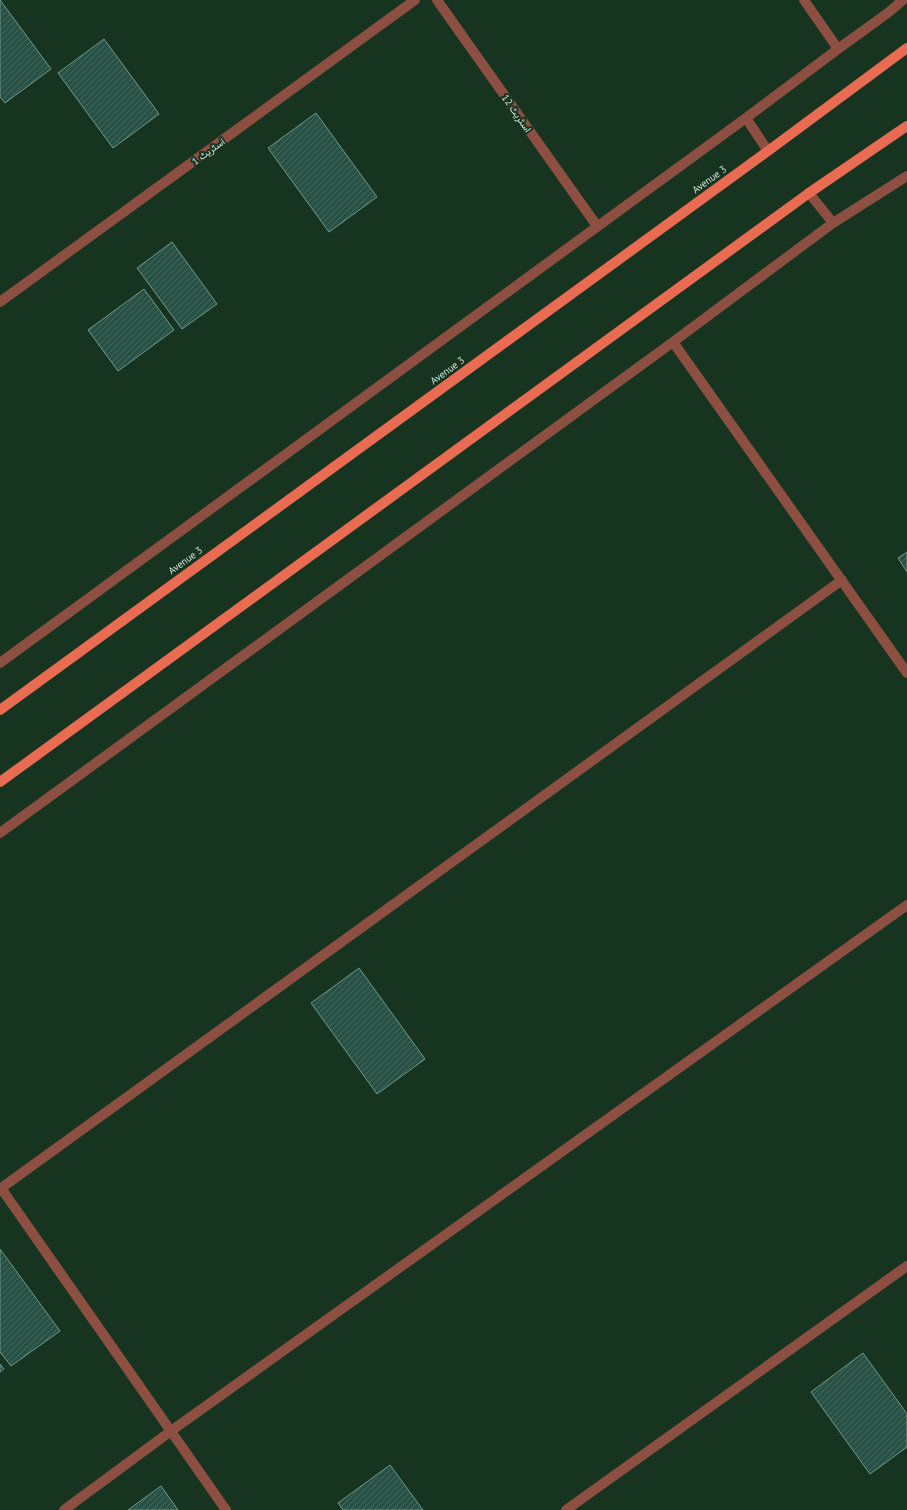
<svg xmlns="http://www.w3.org/2000/svg" width="907" height="1510" font-family="'PT Sans',Vazirmatn,sans-serif">
<style>
.building{fill:url(#building-hatch);stroke:#6f9a8d}
.lines{fill:none;stroke-linecap:round;stroke-linejoin:round}
.minor{stroke:#8c4f41;stroke-width:10}
.major{stroke:#e96b51;stroke-width:10}
.labels{text-anchor:middle;stroke-width:4;stroke-linejoin:round;paint-order:stroke}
.street-label{font-size:10px;fill:#d0e2d5;stroke:#163420}
</style>
<defs>
<pattern id="building-hatch" width="6" height="6" patternUnits="userSpaceOnUse"><rect width="6" height="6" fill="#285146"/><path d="M-1 1l2-2M0 6l6-6M5 7l2-2" fill="none" stroke="#466a60"/></pattern>
</defs>
<rect width="100%" height="100%" fill="#163420"/>
<!-- building -->
<path class="building" d="M0,0L51,69L5,103L0,97Z
M104,39L159,114L113,148L58,73Z
M316,113L377,197L329,232L268,148Z
M172,242L217,304L182,329L137,268Z
M144,289L174,330L118,371L88,330Z
M907,552V572L898,558Z
M359,968L425,1059L377,1094L311,1003Z
M0,1249L60,1331L11,1366L0,1352Z
M863,1353L907,1414V1447L870,1474L811,1392Z
M0,1364L4,1369L0,1372Z
M390,1465L423,1510H343L338,1503Z
M161,1486L178,1510H128Z"/>
<g class="lines">
<!-- minor -->
<path class="minor" d="M437,0L597,226
M804,0L838,49
M746,118L768,151
M809,193L833,223
M0,302L415,0
M673,342L907,673
M0,663L746,118L838,49L889,12L903,0
M0,833L673,342L833,223L907,176
M1,1188L226,1510
M0,1189L842,580
M64,1510L171,1431L907,905
M566,1510L907,1266"/>
<!-- major -->
<path class="major" d="M0,710L768,151L907,48
M0,782L809,193L907,126"/>
</g>
<g class="labels">
<!-- street labels -->
<g class="street-label">
<text transform="translate(517 113) rotate(55)" y="4">اسٹریٹ 12</text>
<text transform="translate(208 151) rotate(-36)" y="4">اسٹریٹ 1</text>
<text transform="translate(709 179) rotate(-36)" y="4">Avenue 3</text>
<text transform="translate(447 370) rotate(-36)" y="4">Avenue 3</text>
<text transform="translate(185 560) rotate(-36)" y="4">Avenue 3</text>
</g>
</g>
</svg>
